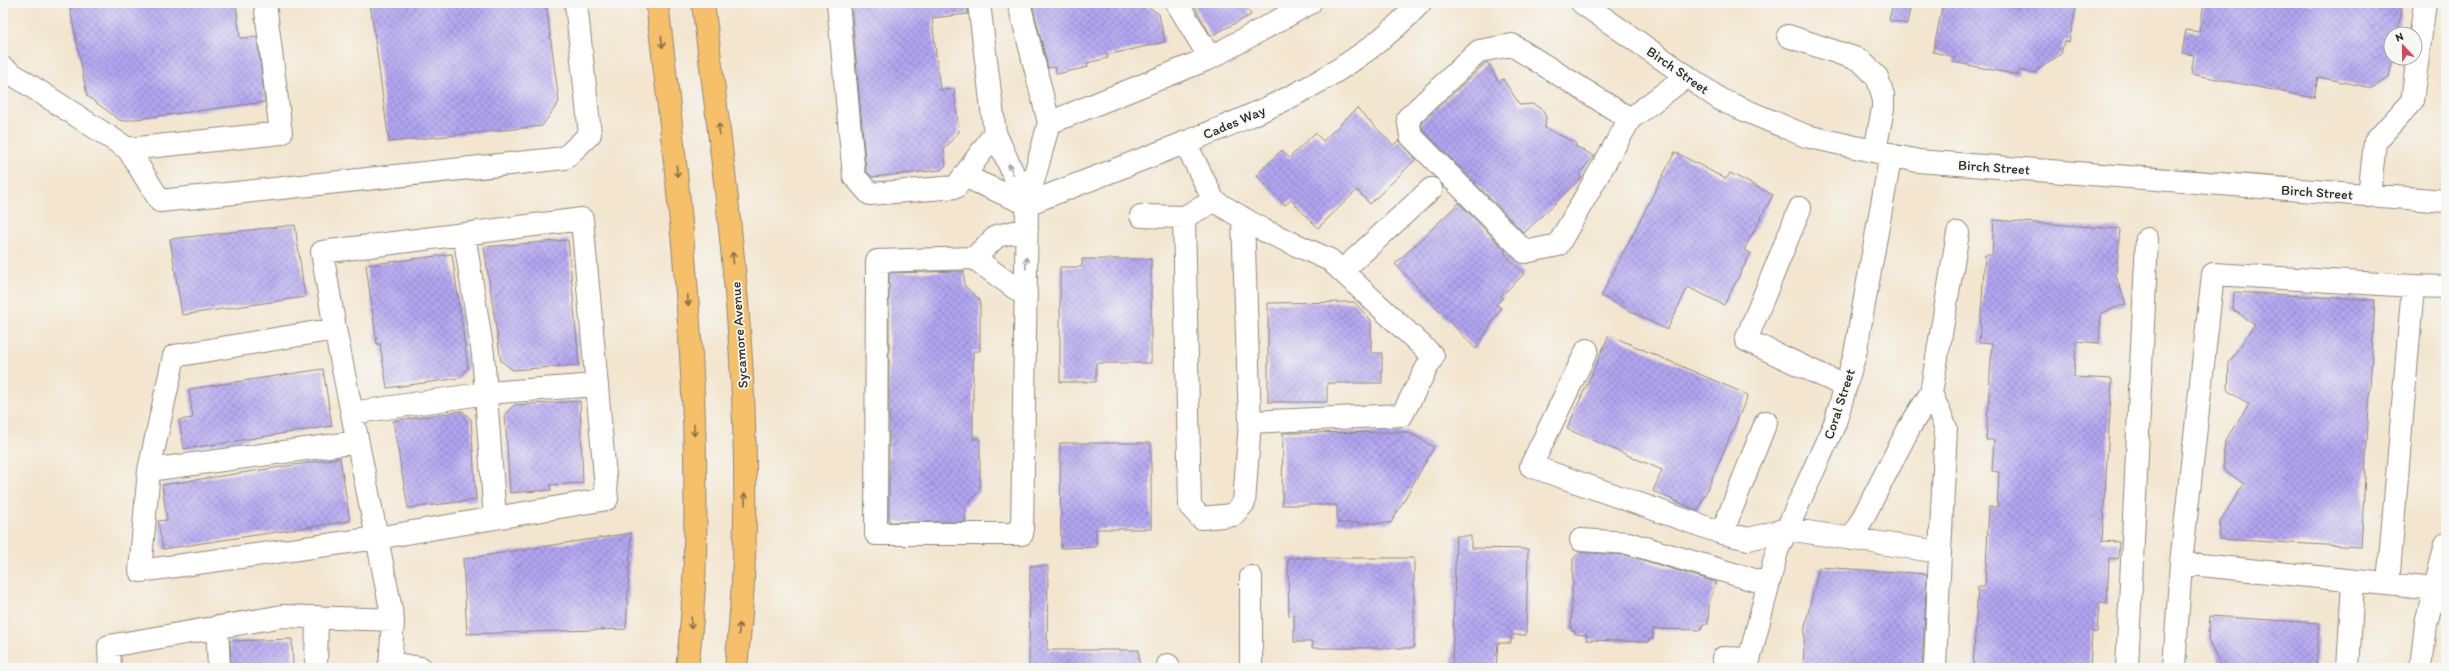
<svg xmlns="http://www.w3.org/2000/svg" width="2449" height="671" font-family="Itim,sans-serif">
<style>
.building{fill:url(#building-cross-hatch)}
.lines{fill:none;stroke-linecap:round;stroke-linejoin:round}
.minor-casing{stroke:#8f887c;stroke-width:24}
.major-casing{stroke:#8f887c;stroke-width:24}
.minor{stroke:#fff;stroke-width:22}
.major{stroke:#f6c06b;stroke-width:22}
.oneway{stroke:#866e48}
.oneway2{stroke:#a0a0a0}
.labels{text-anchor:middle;stroke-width:3.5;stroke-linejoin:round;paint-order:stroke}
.street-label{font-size:14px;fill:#2b2b2b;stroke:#f6f6f2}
</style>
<defs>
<pattern id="building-cross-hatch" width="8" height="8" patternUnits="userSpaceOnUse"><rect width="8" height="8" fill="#b2a5f1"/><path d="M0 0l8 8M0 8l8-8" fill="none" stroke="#9187c3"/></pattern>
</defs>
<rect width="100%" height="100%" fill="#f6f6f2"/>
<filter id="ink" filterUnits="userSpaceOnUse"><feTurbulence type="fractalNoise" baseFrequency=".025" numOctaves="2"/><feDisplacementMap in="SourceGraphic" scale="8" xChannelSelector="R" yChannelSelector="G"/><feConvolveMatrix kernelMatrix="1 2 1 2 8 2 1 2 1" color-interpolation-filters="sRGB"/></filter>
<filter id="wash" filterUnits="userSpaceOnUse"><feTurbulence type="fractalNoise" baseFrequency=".012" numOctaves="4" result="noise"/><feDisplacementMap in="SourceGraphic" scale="16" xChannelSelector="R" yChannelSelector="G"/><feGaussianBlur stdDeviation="0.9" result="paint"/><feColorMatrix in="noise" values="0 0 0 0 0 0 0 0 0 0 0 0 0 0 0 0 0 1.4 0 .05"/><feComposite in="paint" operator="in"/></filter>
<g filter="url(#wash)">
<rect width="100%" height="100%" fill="#f3e5ce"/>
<g id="blocks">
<!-- building -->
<path class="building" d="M69,3H236L240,38L257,37L265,102L121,121L87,96Z
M370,3H546L559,102L542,126L389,142Z
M851,3H967L968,14L932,18L940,90L954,89L959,132L944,149L946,165L941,170L872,177L866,171Z
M1032,3H1142L1159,14L1165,42L1107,55L1108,58L1087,63L1088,67L1057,74L1055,67L1048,68Z
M1193,3H1244L1251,15L1211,36Z
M1893,3H1911L1907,24L1889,20Z
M1943,3H2077L2069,42L2064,41L2061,54L2033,73L2019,70L2018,75L1953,62L1955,57L1933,52Z
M2204,3H2403L2397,34H2391V58H2393L2389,77L2372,88L2318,77L2314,98L2191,74L2194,55L2182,53L2186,30L2199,32Z
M1487,62L1499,82L1503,79L1520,105L1533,104L1541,108L1546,117L1545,128L1576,143L1575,146L1594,156L1579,174L1582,177L1524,233L1423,130L1421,123Z
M1357,108L1393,145L1399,140L1416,159L1370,204L1357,190L1318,228L1291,200L1285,205L1256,175L1282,150L1289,158L1315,133L1323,141Z
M1675,152L1726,179L1730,173L1773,195L1744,250L1751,253L1724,305L1688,287L1667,330L1601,296Z
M1459,203L1506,251L1504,253L1524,274L1501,296L1503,298L1496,304L1501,308L1476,349L1395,264Z
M1994,220L2120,229L2116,276L2126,304L2101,313L2099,343L2076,341L2074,377L2112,379L2102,541L2119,542L2118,559L2109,558L2107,604L2099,603L2097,632H2092L2090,668H1973L1978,587H1985L1989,507H1997L1999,472L1992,471L1994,440H1986L1992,344L1979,343L1985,255H1992Z
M295,225L305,297L182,315L170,239Z
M568,240L579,365L513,370L501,361L484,247Z
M452,254L468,368L460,378L387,388L380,344H377L366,265Z
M1082,259H1151V363H1096V382H1060V267H1082Z
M964,271V285L980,300V351H973V439H980V491L965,506V522H889V273Z
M2234,292L2375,300L2361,547L2219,539L2220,521L2244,484L2223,469L2225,441L2249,404L2228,391L2229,362L2255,324L2233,310Z
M1354,302L1371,320V353H1382V383H1327V402H1268V303Z
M1609,335L1748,395L1698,511L1653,491L1662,470L1567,429Z
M323,369L332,426L184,449L179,420L193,418L189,389Z
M580,401L583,483L550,485L551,490L510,493L505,414L514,405Z
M462,411L471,419L476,500L408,508L393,421Z
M1408,432L1434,447L1391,523H1337V505H1282L1283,433Z
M1060,443H1151V529H1096V547L1061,548Z
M340,458L350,521L163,549L158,521L167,520L162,485Z
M631,533L626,629L467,634L463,559Z
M1456,536H1471V548L1528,549L1526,635H1511V643H1498L1496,668H1452Z
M1580,552L1626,555L1716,582L1709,604L1708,624H1703L1701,630L1653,629V639H1649V642L1586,640L1587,635L1575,634V631H1571L1573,559Z
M1288,558H1414V648H1312L1313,642H1294V615L1289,616Z
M1030,566H1048L1047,650H1139V668H1029Z
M1819,567L1927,574L1922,668H1803L1805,626Z
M2210,616L2319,623L2316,668H2222L2208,640Z
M292,639L293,668H231L230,641Z"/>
</g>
</g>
<g filter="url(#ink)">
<use href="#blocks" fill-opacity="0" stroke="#8f887c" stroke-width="1"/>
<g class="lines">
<!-- minor casing -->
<g class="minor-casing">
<path id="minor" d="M838,3L854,176L870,194L956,187L995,133
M979,3L995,133L1027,204
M1019,3L1049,123
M1177,3L1210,58
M1582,3L1721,100L1806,136L1918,161L2446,201
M1788,36L1860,60L1877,77L1883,95V108L1875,151
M3,68L128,149L281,133L265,3
M1630,119L1512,45L1479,51L1408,118L1411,136L1525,252L1558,245L1630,119L1687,76
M1185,142L1214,201L1263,230L1330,260L1433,356L1402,415L1250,422L1244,503L1233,515L1201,518L1190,506L1184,217L1214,201
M128,149L160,201L565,158L590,134L576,3
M964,176L1027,204
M2369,196L2375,142L2412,101L2425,3
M1027,204C1076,185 1125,166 1174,147C1265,111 1352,76 1420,3
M1800,208L1746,340L1845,386
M1141,216L1184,217
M1243,218L1250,422
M464,234L483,354L495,518
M974,258L997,236L1027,229
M1342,271L1431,189
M2413,286L2446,287
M1026,296L974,258L877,261L876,534H1022L1027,204L1049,123L1210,58L1310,3
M335,329L322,252L582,219L607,499L377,538L335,329L174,356L149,470L140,571L377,538L393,620L390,668
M1587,350L1531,466L1722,533
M1931,393L1958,233
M352,413L487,393L597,385
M1766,422L1722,533L1749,539L1787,529L1940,552L1935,668
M149,470L358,442
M1852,539L1909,428L1931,393L1946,428L1940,552
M1581,540L1628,543L1768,584
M1251,577V668
M2388,584L2413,286L2213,274L2181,563L2435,589
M217,627L219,668
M1723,658L1749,659
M390,663L421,668
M1168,665L1169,668
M110,668L109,646L283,616L393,620
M316,668L317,617
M1747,668L1777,551L1835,423L1855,354L1891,154
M2127,668L2147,239
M2174,668L2181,563
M2348,668L2353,582
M2421,668L2426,624L2446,544"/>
</g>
<!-- major casing -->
<g class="major-casing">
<path id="major" d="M657,3C675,154 692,305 695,457C696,527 696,598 687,668
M703,3C731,223 761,446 736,668"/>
</g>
<!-- minor -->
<use href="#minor" class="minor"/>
<!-- major -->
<use href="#major" class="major"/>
</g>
<!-- one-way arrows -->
<defs><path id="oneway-shaft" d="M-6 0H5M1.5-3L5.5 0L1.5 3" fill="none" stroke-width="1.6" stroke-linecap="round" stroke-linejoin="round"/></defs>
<g class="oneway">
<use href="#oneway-shaft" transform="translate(662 42) rotate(83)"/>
<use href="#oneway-shaft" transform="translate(719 129) rotate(-97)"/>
<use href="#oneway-shaft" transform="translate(677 171) rotate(83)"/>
<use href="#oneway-shaft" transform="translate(733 258) rotate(-95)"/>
<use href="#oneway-shaft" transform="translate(688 300) rotate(86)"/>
<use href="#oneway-shaft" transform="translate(694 430) rotate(89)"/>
<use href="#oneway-shaft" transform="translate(745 499) rotate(-91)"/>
<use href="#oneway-shaft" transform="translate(691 623) rotate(93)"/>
<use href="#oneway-shaft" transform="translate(739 629) rotate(-87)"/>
</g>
<g class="oneway2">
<use href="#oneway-shaft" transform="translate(1011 169) rotate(-114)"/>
<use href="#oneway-shaft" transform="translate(1026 263) rotate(-89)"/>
</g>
</g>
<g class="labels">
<!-- street labels -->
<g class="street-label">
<text transform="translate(1678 70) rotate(35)" y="5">Birch Street</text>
<text transform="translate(1234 122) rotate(-23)" y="5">Cades Way</text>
<text transform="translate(1994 167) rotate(4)" y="5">Birch Street</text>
<text transform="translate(2317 192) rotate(4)" y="5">Birch Street</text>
<text transform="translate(739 335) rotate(-94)" y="5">Sycamore Avenue</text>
<text transform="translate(1839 404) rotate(-72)" y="5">Coral Street</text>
</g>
</g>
<!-- margin -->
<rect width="2449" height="671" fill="none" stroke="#f6f6f2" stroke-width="16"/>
<!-- north arrow -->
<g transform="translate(2403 46) rotate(338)"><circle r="19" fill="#f6f6f2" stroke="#a5a5a2"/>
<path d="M0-3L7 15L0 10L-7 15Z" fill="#d1495b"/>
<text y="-6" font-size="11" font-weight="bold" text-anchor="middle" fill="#2b2b2b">N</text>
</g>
</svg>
